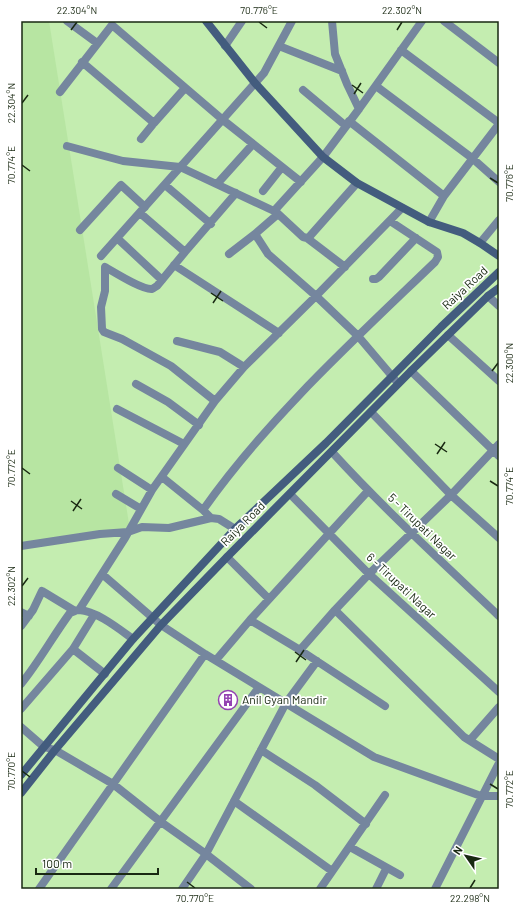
<svg xmlns="http://www.w3.org/2000/svg" width="520" height="910" font-family="Barlow,sans-serif">
<style>
.built{fill:#b7e5a2}
.lines{fill:none;stroke-linecap:round;stroke-linejoin:round}
.street{stroke:#75869e;stroke-width:8}
.secondary{stroke:#435c7e;stroke-width:8}
.ticks{fill:none;stroke:#192912;stroke-width:1.5}
.labels{text-anchor:middle;stroke-width:3.5;stroke-linejoin:round;paint-order:stroke}
.street-label{font-size:12px;fill:#192912;stroke:#fff}
.poi-label{font-size:12px;fill:#192912;stroke:#fff;text-anchor:start}
.neatline{fill:none;stroke:#192912;stroke-width:1.5}
.ticks-label{font-size:10px;text-anchor:middle;fill:#192912}
</style>
<rect width="100%" height="100%" fill="#c4edb0"/>
<!-- built -->
<path class="built" d="M21,21H49L130,530L21,545Z"/>
<g class="lines">
<!-- street -->
<path class="street" d="M67,21L97,43
M332,21L335,54L347,84L359,109
M444,21L499,63
M225,46L242,21
M279,46L342,71
M401,50L499,123
M82,62L154,123L185,88
M376,86L472,158L499,182
M303,90L346,126
M60,92L112,25L223,120L301,182
M349,121L444,196L429,222
M141,139L154,123
M67,146L123,161L180,167L274,211L323,157L359,109L422,21
M217,184L253,144
M165,185L211,224
M263,191L282,167
M444,196L499,124
M275,211L303,237L307,238L310,236L357,183
M140,213L185,252L157,286C155,287 154,288 152,289C142,290 114,272 105,267V291L101,307L102,329L104,332L122,339L171,366L215,401
M278,214L255,234L268,254L316,296L358,336L397,382
M80,230L121,185L145,207
M117,238L162,280
M307,238L345,267
M480,243L499,220
M185,252L236,193
M229,254L255,234
M101,256L264,73L292,21
M174,265L279,333
M373,279H376L379,277L416,238
M488,296L499,306
M448,335L499,381
M177,341L220,352L244,367
M411,371L499,456
M136,384L168,402L199,425
M117,409L184,444
M371,412L451,495L499,538
M499,444L451,495L369,574L335,610L464,737L499,759
M332,452C385,510 442,562 499,616
M118,468L152,490
M162,477L203,510
M116,494L141,509
M290,494L369,574L499,692
M211,518L203,510C267,419 355,339 435,262L438,257L437,252L390,221
M21,546L100,534L128,532L142,527L169,528L211,518L219,519L235,529
M227,557L269,599
M102,574L161,625L205,654L374,757L481,796H499
M79,610L125,538L152,490L215,401L244,367L316,296L402,208
M21,612L29,616
M250,620L300,650L335,610
M21,626L33,610L42,591L75,611
M73,649L105,674
M300,650L385,706
M216,660L250,620L368,491
M21,684C39,662 53,636 70,613C73,612 76,610 79,610C97,611 119,629 133,639
M21,709L73,649L94,615
M21,727L44,747L55,750L113,784L161,822L206,854L251,889
M470,740L499,707
M261,750L315,785L366,824
M234,801L332,871
M350,847L400,875
M39,889L205,654
M111,889L259,687
M182,889L206,854L286,703L317,661
M320,889L385,795
M376,889L386,869
M435,889L499,763"/>
<!-- secondary -->
<path class="secondary" d="M206,21L255,83L323,157L357,183L429,222L463,233L480,243L499,256
M21,775L133,639L235,529L326,443L441,327L499,272
M21,793L55,750L161,625L227,557L411,371L488,296L499,288"/>
</g>
<!-- ticks -->
<path class="ticks" d="M259,22L267,28M71,30L77,22M397,30L402,22M352,85L363,93M354,94L361,83M22,103L28,95M22,165L30,171M490,178L498,183M211,293L223,301M213,303L221,291M492,371L498,363M435,444L447,452M437,454L445,442M22,468L30,474M490,481L498,486M71,501L82,509M73,511L81,499M22,586L28,578M295,652L306,660M296,662L304,650M22,771L30,777M490,784L498,789M187,882L195,888M470,888L475,880"/>
<!-- icons -->
<defs>
<g id="building-ring" transform="scale(1)"><circle r="9.5" fill="#fff" stroke="#9443b2" stroke-width="1.5"/><path d="M-4-6H4V6H1V3H-1V6H-4ZM-2.5-4.3h1.7v1.8h-1.7ZM.8-4.3h1.7v1.8H.8ZM-2.5-1h1.7V.8h-1.7ZM.8-1h1.7V.8H.8Z" fill="#9443b2"/></g>
</defs>
<g fill-rule="evenodd">
<use href="#building-ring" x="228" y="700"/>
</g>
<g class="labels">
<!-- street labels -->
<g class="street-label">
<text transform="translate(465 288) rotate(-43)" y="4">Raiya Road</text>
<text transform="translate(243 524) rotate(-45)" y="4">Raiya Road</text>
<text transform="translate(422 527) rotate(44)" y="4">5 - Tirupati Nagar</text>
<text transform="translate(401 586) rotate(43)" y="4">6 - Tirupati Nagar</text>
</g>
<!-- poi labels -->
<g class="poi-label">
<text x="242" y="704">Anil Gyan Mandir</text>
</g>
</g>
<!-- border -->
<rect width="520" height="910" fill="none" stroke="#ffffff" stroke-width="44"/>
<!-- north arrow -->
<g transform="translate(466 856) rotate(304)" stroke="#ffffff" stroke-width="3" paint-order="stroke">
<path d="M0-3L7 15L0 10L-7 15Z" fill="#192912"/>
<text y="-6" font-size="11" font-weight="bold" text-anchor="middle" fill="#192912">N</text>
</g>
<!-- scale -->
<path d="M36 868v6h122v-6" fill="none" stroke="#192912" stroke-width="2"/>
<text x="42" y="868" font-size="12" fill="#192912" stroke="#ffffff" stroke-width="3" paint-order="stroke">100 m</text>
<rect x="22" y="22" width="476" height="866" class="neatline"/>
<g class="ticks-label">
<text x="77" y="14">22.304°N</text>
<text x="259" y="14">70.776°E</text>
<text x="402" y="14">22.302°N</text>
<text transform="translate(11 103) rotate(-90)" y="4">22.304°N</text>
<text transform="translate(11 165) rotate(-90)" y="4">70.774°E</text>
<text transform="translate(509 183) rotate(-90)" y="4">70.776°E</text>
<text transform="translate(509 363) rotate(-90)" y="4">22.300°N</text>
<text transform="translate(11 468) rotate(-90)" y="4">70.772°E</text>
<text transform="translate(509 486) rotate(-90)" y="4">70.774°E</text>
<text transform="translate(11 586) rotate(-90)" y="4">22.302°N</text>
<text transform="translate(11 771) rotate(-90)" y="4">70.770°E</text>
<text transform="translate(509 789) rotate(-90)" y="4">70.772°E</text>
<text x="195" y="902">70.770°E</text>
<text x="470" y="902">22.298°N</text>
</g>
</svg>
